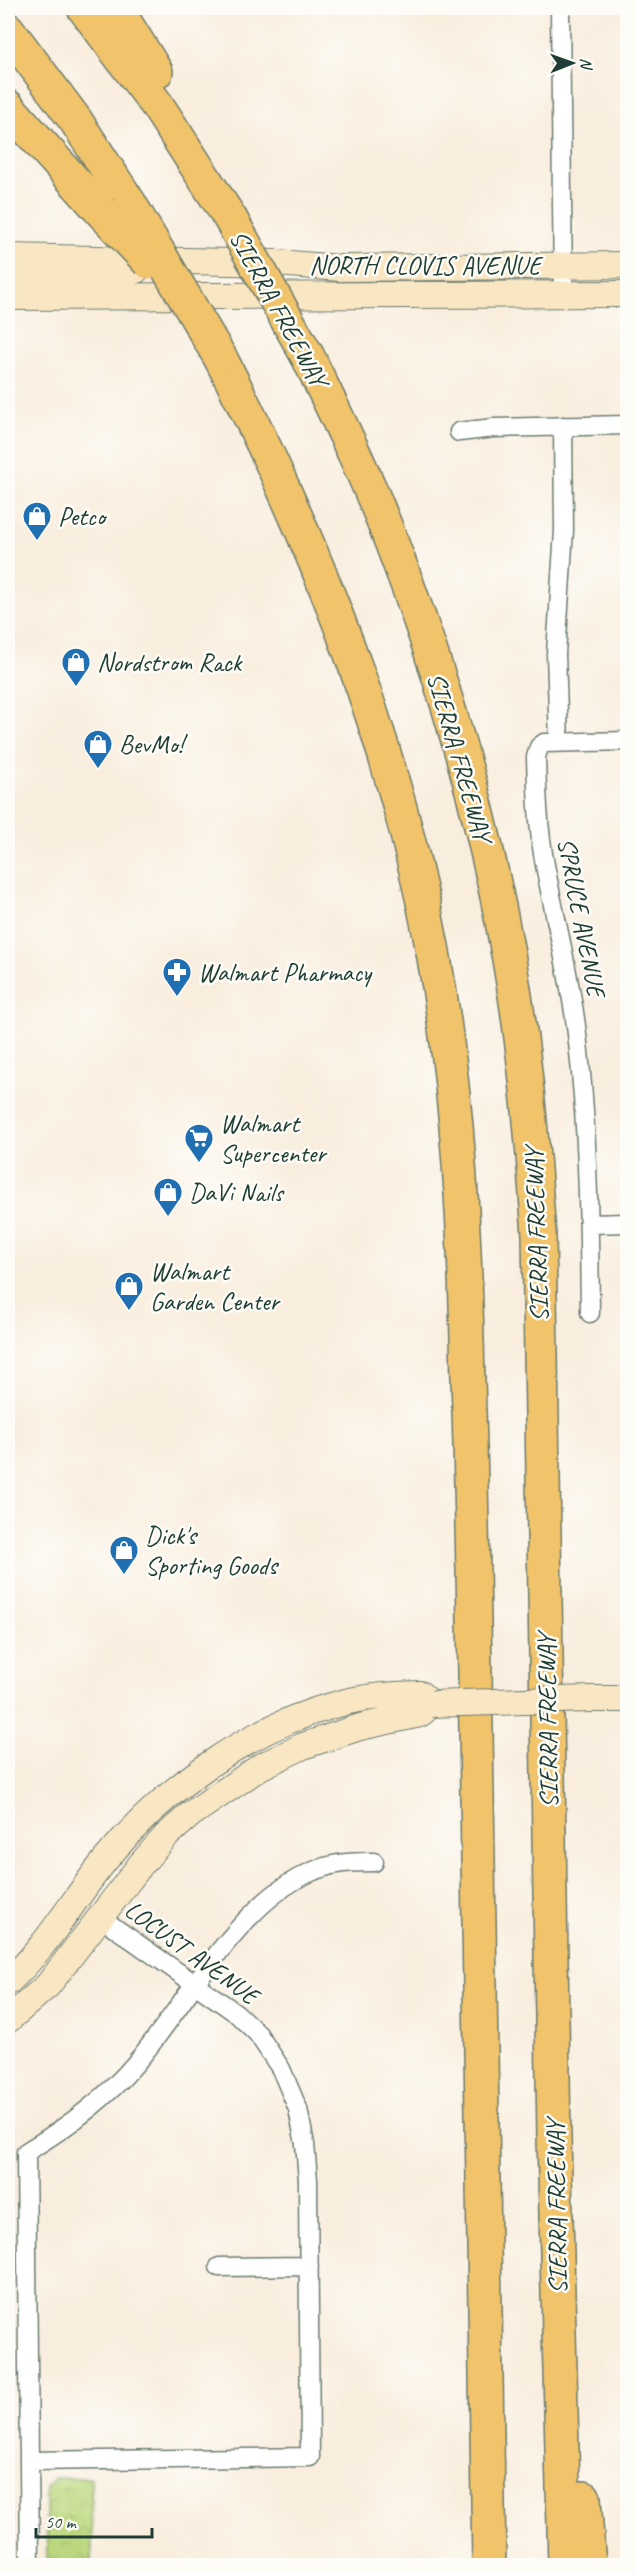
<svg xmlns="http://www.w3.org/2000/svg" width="635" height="2573" font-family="Caveat,sans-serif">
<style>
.park{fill:url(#park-crowns);stroke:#6d8a59;stroke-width:1.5}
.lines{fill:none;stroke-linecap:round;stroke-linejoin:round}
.minor-casing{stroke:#6b7b70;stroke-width:21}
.secondary-casing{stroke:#6b7b70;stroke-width:28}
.motorway-casing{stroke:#6b7b70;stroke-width:36}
.minor{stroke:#fff;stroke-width:18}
.secondary{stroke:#f9e7c3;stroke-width:26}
.motorway{stroke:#f1c36a;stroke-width:33}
.secondary-bridge-casing{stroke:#6b7b70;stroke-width:28;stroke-linecap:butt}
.motorway-bridge-casing{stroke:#6b7b70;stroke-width:36;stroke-linecap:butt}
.secondary-bridge{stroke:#f9e7c3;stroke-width:26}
.motorway-bridge{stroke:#f1c36a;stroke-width:33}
.labels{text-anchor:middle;stroke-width:5;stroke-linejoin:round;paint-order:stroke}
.street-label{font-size:26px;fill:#1f3d34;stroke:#fdfcf7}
.poi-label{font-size:26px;fill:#1f3d34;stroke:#fdfcf7;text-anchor:start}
</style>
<defs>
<pattern id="park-crowns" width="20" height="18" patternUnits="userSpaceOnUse" patternTransform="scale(1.5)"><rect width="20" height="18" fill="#bbd87e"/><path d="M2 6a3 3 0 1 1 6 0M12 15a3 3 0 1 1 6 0" fill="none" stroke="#a0ba6e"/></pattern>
</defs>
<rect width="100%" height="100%" fill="#fdfcf7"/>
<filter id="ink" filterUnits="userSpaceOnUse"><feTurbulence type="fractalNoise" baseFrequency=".0167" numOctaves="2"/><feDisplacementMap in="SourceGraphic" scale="12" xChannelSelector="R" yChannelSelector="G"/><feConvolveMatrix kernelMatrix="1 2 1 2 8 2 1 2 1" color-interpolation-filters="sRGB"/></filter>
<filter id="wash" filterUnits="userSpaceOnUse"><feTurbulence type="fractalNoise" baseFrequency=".008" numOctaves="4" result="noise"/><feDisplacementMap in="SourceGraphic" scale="24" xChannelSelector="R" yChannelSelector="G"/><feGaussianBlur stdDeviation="1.35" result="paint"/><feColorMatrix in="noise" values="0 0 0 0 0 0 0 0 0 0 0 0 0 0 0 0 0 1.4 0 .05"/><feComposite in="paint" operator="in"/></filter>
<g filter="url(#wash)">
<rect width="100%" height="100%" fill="#f9eede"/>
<!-- park -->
<path class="park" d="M55,2478H91L92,2565H47L46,2486Z"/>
</g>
<g filter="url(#ink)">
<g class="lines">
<!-- minor casing -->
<g class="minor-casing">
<path id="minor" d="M560,8L563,294
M459,432L494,428L628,425
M559,741L556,654L564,530L563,426
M589,1224L628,1223
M590,1313C589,1217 588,1122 576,1026C569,972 555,919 545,865C538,829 537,793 536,757L539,747L544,743L628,741
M219,2267L309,2266
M29,2461L310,2457L308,2180L305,2144L298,2109L281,2069L258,2034L236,2013L101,1918
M30,2566L26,2152C66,2128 105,2100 135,2064C187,2004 244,1890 325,1867C341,1862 358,1862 374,1862"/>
</g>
<!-- secondary casing -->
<g class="secondary-casing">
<path id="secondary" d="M8,257L277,263L340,268L628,265
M8,278H97L136,270
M8,297L628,294
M591,1699H628
M8,1982C48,1946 73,1899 107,1858C165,1788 249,1727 338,1704C365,1696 392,1695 420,1694L432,1704L420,1714L360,1727L303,1746L260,1767L191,1814L166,1836L142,1863L48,1985L8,2020"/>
</g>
<!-- motorway casing -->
<g class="motorway-casing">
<path id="motorway" d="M84,8L157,105L230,218
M116,8L156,72
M8,30L76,121L130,204
M8,107L101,211
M308,357C336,415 365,473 388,533C445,680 489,833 514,989C527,1070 533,1153 539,1235L554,2137L565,2566
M221,359C317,546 395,744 433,952C459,1094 465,1236 468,1380C472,1496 474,1613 476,1730C480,2008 484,2287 489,2566
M584,2498L589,2566"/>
</g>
<!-- minor -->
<use href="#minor" class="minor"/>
<!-- secondary -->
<use href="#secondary" class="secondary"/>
<!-- motorway -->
<use href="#motorway" class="motorway"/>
<!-- secondary-bridge casing -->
<g class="secondary-bridge-casing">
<path id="secondary-bridge" d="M432,1704L591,1699"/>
</g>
<!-- motorway-bridge casing -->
<g class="motorway-bridge-casing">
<path id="motorway-bridge" d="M130,204L221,359
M101,211L149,262
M230,218L308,357"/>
</g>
<!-- secondary-bridge -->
<use href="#secondary-bridge" class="secondary-bridge"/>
<!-- motorway-bridge -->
<use href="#motorway-bridge" class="motorway-bridge"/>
</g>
</g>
<!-- icons -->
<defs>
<g id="shop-pin" transform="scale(1.5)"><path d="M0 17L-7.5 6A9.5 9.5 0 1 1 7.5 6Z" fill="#1f6fb2" stroke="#fdfcf7"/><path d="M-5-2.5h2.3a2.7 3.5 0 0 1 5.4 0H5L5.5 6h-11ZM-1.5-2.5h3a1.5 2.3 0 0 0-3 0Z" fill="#fff"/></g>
<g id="pharmacy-pin" transform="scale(1.5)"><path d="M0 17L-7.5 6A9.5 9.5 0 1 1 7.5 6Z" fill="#1f6fb2" stroke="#fdfcf7"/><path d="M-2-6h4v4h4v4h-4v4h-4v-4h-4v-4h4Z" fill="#fff"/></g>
<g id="supermarket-pin" transform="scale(1.5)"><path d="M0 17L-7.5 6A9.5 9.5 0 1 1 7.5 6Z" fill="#1f6fb2" stroke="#fdfcf7"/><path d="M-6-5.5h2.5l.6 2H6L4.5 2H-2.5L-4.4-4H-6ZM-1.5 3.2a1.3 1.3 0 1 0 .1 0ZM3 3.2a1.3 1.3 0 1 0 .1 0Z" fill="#fff"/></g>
</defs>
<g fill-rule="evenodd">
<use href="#shop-pin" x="37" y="516"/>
<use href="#shop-pin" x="76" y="662"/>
<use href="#shop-pin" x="98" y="744"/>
<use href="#pharmacy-pin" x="177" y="972"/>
<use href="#supermarket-pin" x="199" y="1138"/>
<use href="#shop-pin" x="168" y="1192"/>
<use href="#shop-pin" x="129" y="1286"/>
<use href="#shop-pin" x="124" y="1550"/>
</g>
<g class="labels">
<!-- street labels -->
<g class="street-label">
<text x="425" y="274">NORTH CLOVIS AVENUE</text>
<text transform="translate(279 308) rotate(61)" y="9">SIERRA FREEWAY</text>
<text transform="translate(460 757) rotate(74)" y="9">SIERRA FREEWAY</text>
<text transform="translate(582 917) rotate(79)" y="9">SPRUCE AVENUE</text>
<text transform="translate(536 1235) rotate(-92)" y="9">SIERRA FREEWAY</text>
<text transform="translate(547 1721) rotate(-91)" y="9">SIERRA FREEWAY</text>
<text transform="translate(192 1952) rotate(36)" y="9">LOCUST AVENUE</text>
<text transform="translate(556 2207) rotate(-91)" y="9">SIERRA FREEWAY</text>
</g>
<!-- poi labels -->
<g class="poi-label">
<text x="58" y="525">Petco</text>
<text x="97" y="671">Nordstrom Rack</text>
<text x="119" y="753">BevMo!</text>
<text x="198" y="981">Walmart Pharmacy</text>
<text x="220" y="1132">Walmart<tspan x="220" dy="30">Supercenter</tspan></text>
<text x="189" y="1201">DaVi Nails</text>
<text x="150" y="1280">Walmart<tspan x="150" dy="30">Garden Center</tspan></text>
<text x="145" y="1544">Dick's<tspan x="145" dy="30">Sporting Goods</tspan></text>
</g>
</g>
<!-- margin -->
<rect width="635" height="2573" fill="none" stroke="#fdfcf7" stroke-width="30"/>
<!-- north arrow -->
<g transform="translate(572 63) rotate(89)" stroke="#fdfcf7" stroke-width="4.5" paint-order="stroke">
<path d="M0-4.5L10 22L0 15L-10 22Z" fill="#1f3d34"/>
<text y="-9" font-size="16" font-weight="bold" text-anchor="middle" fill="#1f3d34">N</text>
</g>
<!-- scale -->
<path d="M36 2528v9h116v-9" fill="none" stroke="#1f3d34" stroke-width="3"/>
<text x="45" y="2528" font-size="18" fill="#1f3d34" stroke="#fdfcf7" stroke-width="4.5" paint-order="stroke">50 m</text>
</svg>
